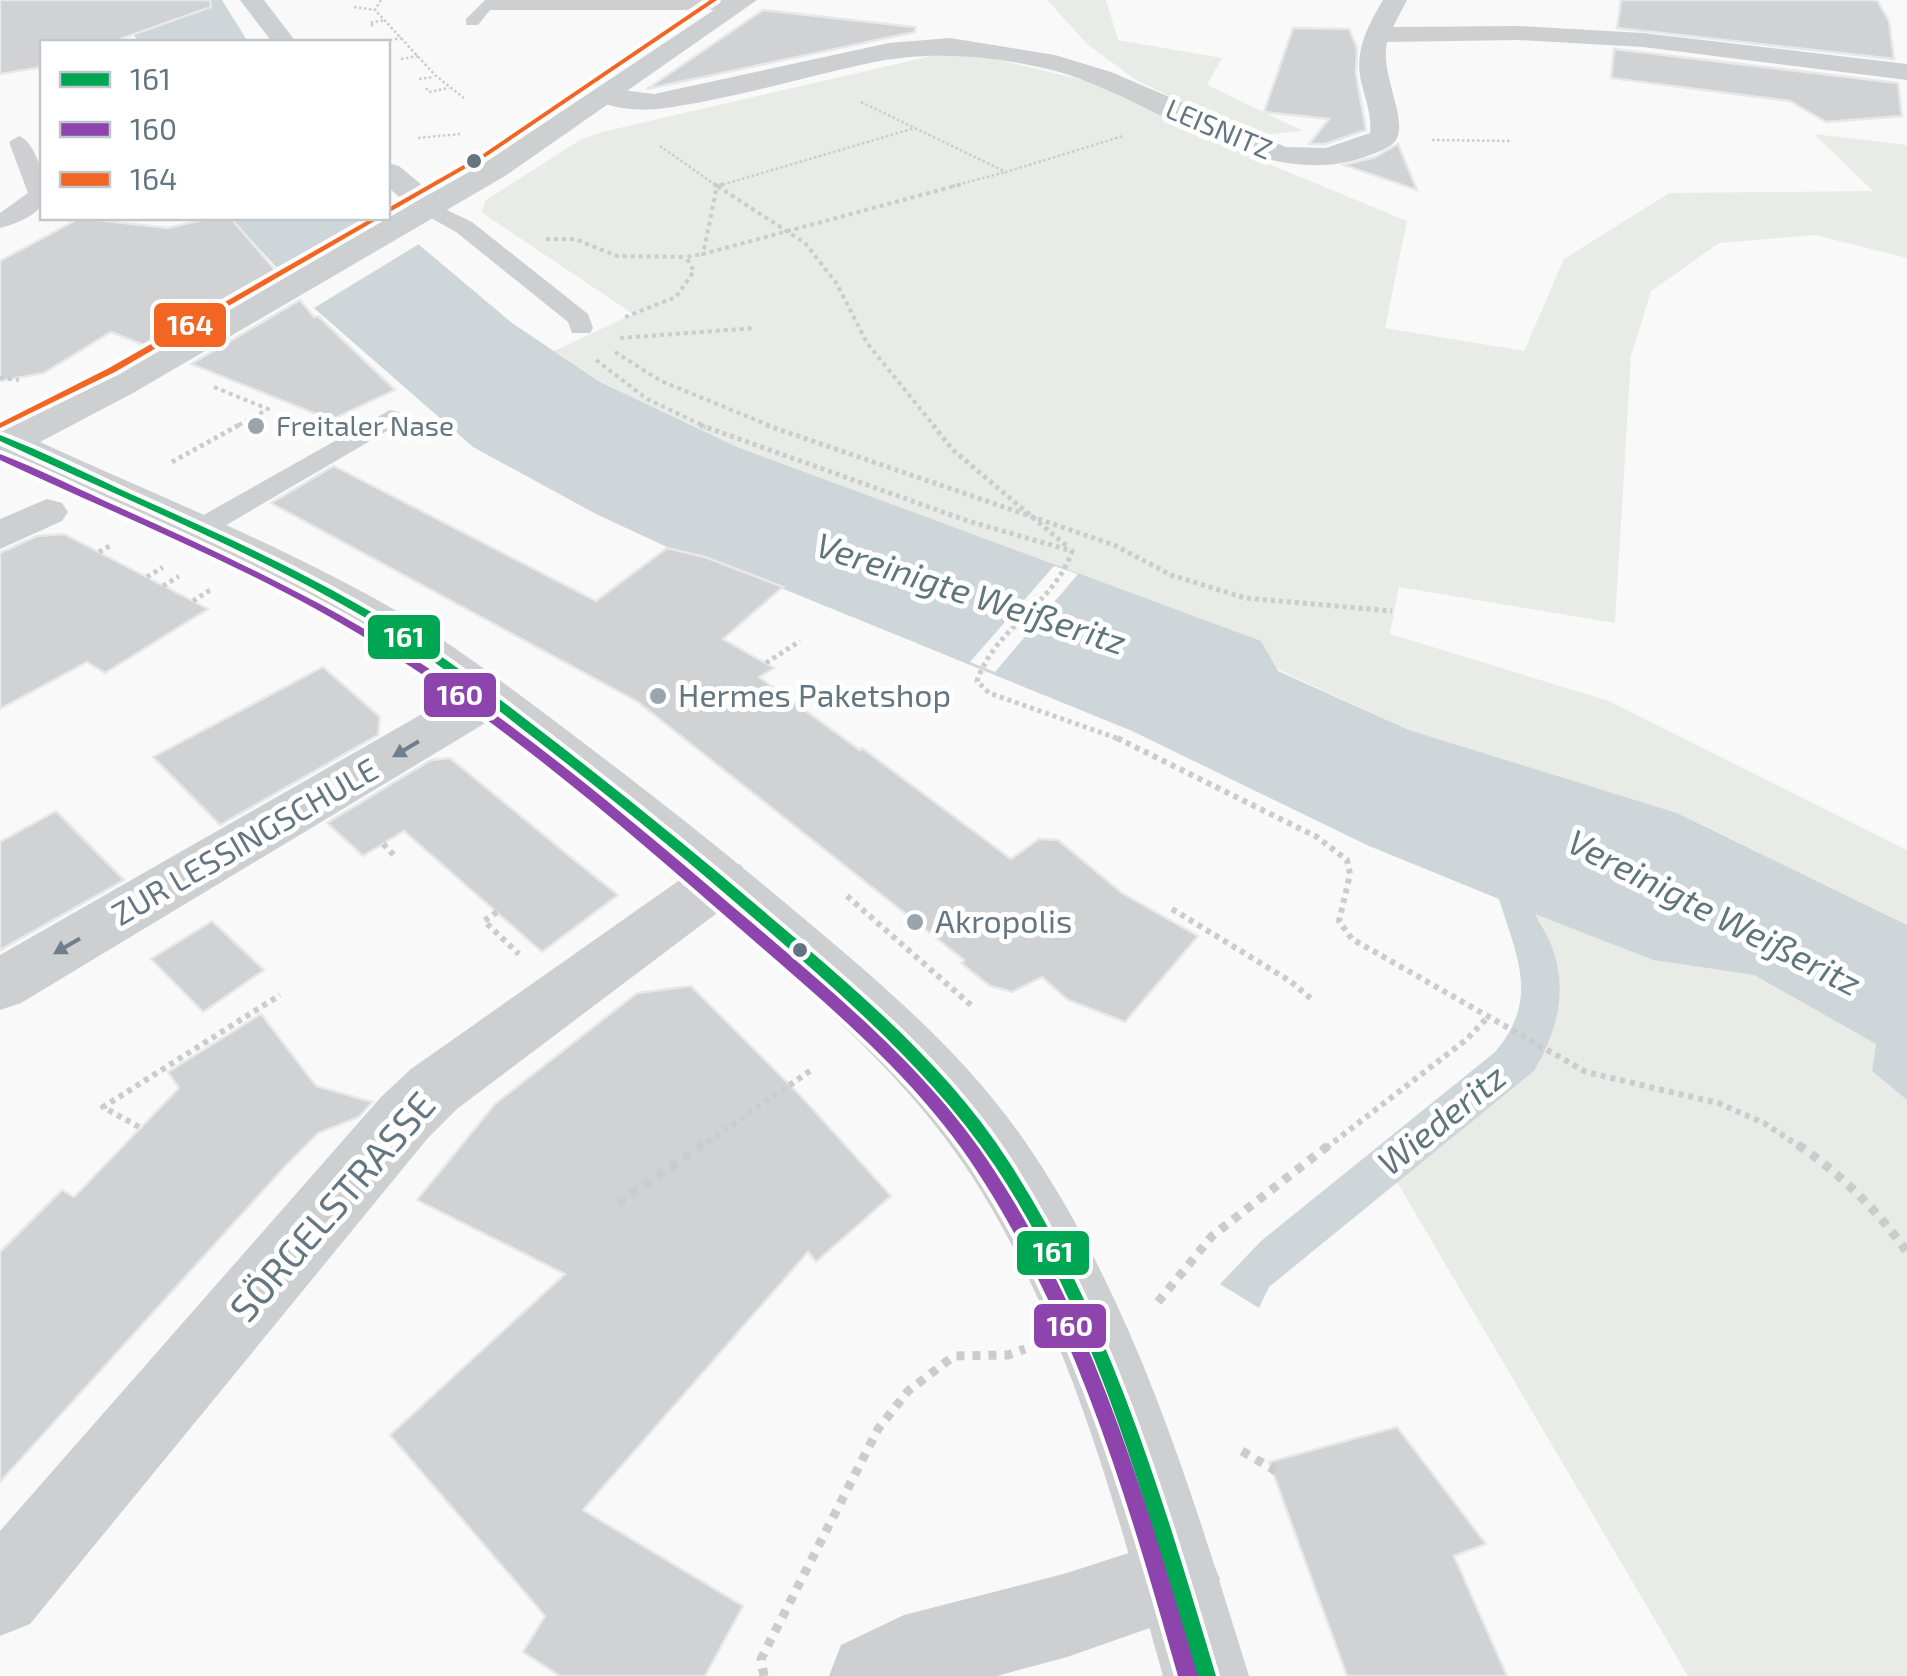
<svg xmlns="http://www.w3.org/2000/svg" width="1907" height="1676" font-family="'Exo 2',sans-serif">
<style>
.green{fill:#e8ebe6}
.water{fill:#ced6d9}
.pier{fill:#f9f9f9}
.building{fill:#d0d2d3;stroke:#e8e8e8;stroke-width:2.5}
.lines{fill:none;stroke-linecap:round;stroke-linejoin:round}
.path-far4{stroke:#cbcccd;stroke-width:2.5;stroke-dasharray:2.5 2.5;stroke-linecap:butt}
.path-far3{stroke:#cbcccd;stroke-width:4;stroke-dasharray:4 4;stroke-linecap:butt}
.path-far2{stroke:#cbcccd;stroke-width:5;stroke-dasharray:4 4;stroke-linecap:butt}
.path-far1{stroke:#cbcccd;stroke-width:6;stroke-dasharray:5 5;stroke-linecap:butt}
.path{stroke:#cbcccd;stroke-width:9;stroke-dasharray:8 8;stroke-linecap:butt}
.service{fill:#cecfd0;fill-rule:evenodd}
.pedestrian{fill:#cecfd0;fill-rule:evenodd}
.minor{fill:#cecfd0;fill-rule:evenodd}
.tertiary{fill:#cecfd0;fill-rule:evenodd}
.bus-1-casing{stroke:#fff;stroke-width:8}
.bus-2-casing{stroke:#fff;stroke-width:8}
.bus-3-casing{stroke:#fff;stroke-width:8}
.bus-1{fill:#00a651;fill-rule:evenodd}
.bus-2{fill:#8e44ad;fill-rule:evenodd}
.bus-3{fill:#f26522;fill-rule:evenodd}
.oneway{fill:#707f8b}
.bus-dot{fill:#657683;stroke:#fff;stroke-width:4}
.poi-dot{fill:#99a4ac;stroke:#fff;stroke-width:4}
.labels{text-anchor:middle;stroke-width:10;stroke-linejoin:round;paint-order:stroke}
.far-street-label{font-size:28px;fill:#657683;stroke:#fff}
.far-poi-label{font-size:28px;fill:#657683;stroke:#fff;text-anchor:start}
.poi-label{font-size:32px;fill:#657683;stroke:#fff;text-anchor:start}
.street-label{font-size:32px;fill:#657683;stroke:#fff}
.water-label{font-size:35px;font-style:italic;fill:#60757c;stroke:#fff}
.near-street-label{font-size:38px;fill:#657683;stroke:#fff}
.line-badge{stroke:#fff;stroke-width:4}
.badge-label{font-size:28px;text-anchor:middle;font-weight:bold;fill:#fff}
</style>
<rect width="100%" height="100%" fill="#f9f9f9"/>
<!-- green -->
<path class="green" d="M1047,0H1106L1118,40L1222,58L1207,85L1303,131L1262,135L1225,123L1136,80L1087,44Z
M940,54L991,58L1091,82L1259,160L1407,221L1385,328L1524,351L1564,259L1669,193L1873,191L1814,134L1907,145V258L1815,235L1719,243L1651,291L1631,356L1615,623L1399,587L1390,634L1609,701L1907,850V925L1677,813L1409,730L1054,566L737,447L600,382L554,351L633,314L481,212L486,200L580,140L602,132Z
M1534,913L1653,960L1754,975L1876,1044L1872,1071L1907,1100V1676H1688L1397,1182L1534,1071Z"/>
<!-- water -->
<path class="water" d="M115,0H222L248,42H138Z
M231,218H387L512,323L600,382L737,447L1261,641L1278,671L1409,730L1677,813L1907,925V1100L1872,1071L1876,1044L1754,975L1653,960L1535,914C1539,923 1546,932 1550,942C1569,988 1558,1030 1534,1071L1269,1287L1259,1308L1220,1284L1261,1241L1495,1052C1540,999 1517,958 1499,899L1369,846L1132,731L705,557L682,554L596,514L473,447L314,308Z"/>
<!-- pier -->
<path class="pier" d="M366,218H387L419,244L314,308L276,268Z
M1054,566L1078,574L995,672L970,662Z"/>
<!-- building -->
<path class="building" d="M0,0H210L211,7L112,42H42V67L0,74Z
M1621,0H1877L1889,21L1894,59L1617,28Z
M763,10L915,27V32L647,89Z
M1293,28L1349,29L1357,48L1356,74L1366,130L1325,144H1309L1329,119L1264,112Z
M1614,49L1898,83L1902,116L1826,122L1790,101L1611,78Z
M1398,144L1417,190L1344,165L1375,157Z
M80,218L168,228L210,218H231L279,275L151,348L111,332L44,373L0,381V261Z
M300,300L314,317L318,316L395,390L331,420L191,364Z
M334,466L596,601L667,548L705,557L783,587L723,639L774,668L759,677L860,750L862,748L1011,859L1039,839L1058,840L1122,893L1198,936L1125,1022L1068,1000L1042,977L1012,992L990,986L961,963L964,960L638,702L271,503Z
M64,534L208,609L105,673L87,662L0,709V553L37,536Z
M323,667L380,717L378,735L220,825L153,757Z
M450,758L568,855L618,895L542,952L404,831L363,856L327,823L431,760Z
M56,811L124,880L0,950V842Z
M212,921L264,970L203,1012L151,959Z
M691,986L799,1094L891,1196L816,1262L808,1252L583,1510L743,1606L705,1676H560L523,1652L545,1616L390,1435L565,1274L417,1200L495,1104L637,993Z
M261,1014L316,1086L372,1102L359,1117L318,1133L287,1164L0,1482V1252L62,1190L74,1197L179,1088L168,1072Z
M1397,1427L1486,1544L1454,1556L1507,1676H1347L1269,1462Z"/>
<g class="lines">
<!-- path-far4 -->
<path class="path-far4" d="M381,0L375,10L436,76L464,98
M354,7L375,10
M373,26L370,23L384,20
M385,41L401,38
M401,59L418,56
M419,79L434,77
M426,88L429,92L449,88
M861,102L1006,172L1123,136
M418,138L460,134
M1432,140L1510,141
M660,146L717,186
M718,186L915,128
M953,186L1006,172"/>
<!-- path-far3 -->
<path class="path-far3" d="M714,184L717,186L703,254L962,184
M724,184L717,186L805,243L837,284L867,343L935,427
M546,239H575L617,256L686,257
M625,317L676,297L694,271L686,257L703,254
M620,338L755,328
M615,352L661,381L773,427
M596,360L647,399L706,427
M0,378L19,380
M214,387L268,409L235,427"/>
<!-- path-far2 -->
<path class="path-far2" d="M700,425L968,521L1072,551C1055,604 995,627 977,681L989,693L1122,740
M766,425L1114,545L1171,575L1245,598L1392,611
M933,425L953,450L1069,548
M172,462L239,425
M99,552L113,544
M147,577L163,567
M163,586L179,576
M193,601L210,590
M766,663L800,641"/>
<!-- path-far1 -->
<path class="path-far1" d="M1117,738L1317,837L1347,860L1350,874L1339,921L1352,939L1586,1072L1718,1103L1764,1123L1802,1148
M383,844L395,856
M847,896L972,1006
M1172,909L1290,981L1314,1001
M497,912L484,921L519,954
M139,1127L103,1107L280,995
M699,1148L810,1071
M1326,1148L1467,1039L1488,1017"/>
<!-- path -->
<path class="path" d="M1798,1145C1840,1173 1878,1211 1907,1252
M618,1204L703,1145
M1158,1302L1212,1236L1329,1145
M1242,1451L1276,1471
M764,1676L761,1659L878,1429L908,1391L954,1356L1008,1355L1025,1349"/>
<!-- service -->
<path class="service" d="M485,0H739L747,5L739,10H490L478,25H466V19Z
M19,136C36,142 49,185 42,203C38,216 12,225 0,228V213L28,193L9,142Z
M430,202L472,222L588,314L593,328L590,333H572L568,322L456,232L422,213L419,208Z
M390,410L399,412L403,418L399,424L211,534H191L186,528L191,522Z"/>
<!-- pedestrian -->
<path class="pedestrian" d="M47,499L62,503L68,512L62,521L0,549V519Z"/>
<!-- minor -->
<path class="minor" d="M240,0H264L296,42H272Z
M1383,0H1407L1393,27L1518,26L1643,33L1907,64V80L1643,47L1518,40L1387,42C1380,75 1407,116 1397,138C1393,148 1375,153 1365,157C1258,194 1153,96 1052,70C990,55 927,50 865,64C797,79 727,100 658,109C642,111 603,109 594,96L607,88L654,94L889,43L950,38L1055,55L1111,72L1286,147L1326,148L1370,133C1372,116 1366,102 1362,85C1353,53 1367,27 1383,0Z
M388,163L399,166L441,201L446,208L441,215H419L388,187Z
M489,681L507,686L514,698L507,710L21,1003L0,1010V955L471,686Z
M721,858L741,865L749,880L741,895L457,1109L427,1139L30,1624L0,1636V1531L381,1097L411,1069L701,865Z
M1178,1537L1207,1550L1220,1579L1207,1608L1067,1657L997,1676H829L841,1645L904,1615L1067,1573Z"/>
<!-- tertiary -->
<path class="tertiary" d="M729,0H757L505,176L133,393L40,442C160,497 285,546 400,613C454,645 505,684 556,722C633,780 709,839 783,901C870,974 962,1049 1026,1143C1136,1303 1192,1493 1249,1676H1163C1116,1508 1072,1339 980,1189C920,1091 830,1012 746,936C673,872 598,809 522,749C471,709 420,667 365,633C250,562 122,511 0,453V426L6,428L107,377L483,164Z"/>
<!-- bus-1 casing -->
<g class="bus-1-casing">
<path id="bus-1" d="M0,435C45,452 89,475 133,495C227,537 322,580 409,635C458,666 503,702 549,737C624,795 697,854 768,915C855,989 947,1065 1009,1162C1110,1319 1163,1499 1216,1676H1196C1145,1502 1097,1319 995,1166C931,1071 843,996 757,921C685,858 610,797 534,738C484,699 435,660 381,627C260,554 128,501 0,441Z"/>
</g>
<!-- bus-2 casing -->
<g class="bus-2-casing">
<path id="bus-2" d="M0,454C42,470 82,491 123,509C227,556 330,604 425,666C540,741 645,832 750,921C837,996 931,1072 994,1170C1095,1324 1146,1501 1198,1676H1178C1129,1505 1080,1334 984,1182C924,1084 831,1008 745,933C627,830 508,726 375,644C257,570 126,519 0,460Z"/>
</g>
<!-- bus-3 casing -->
<g class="bus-3-casing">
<path id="bus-3" d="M710,0H717L487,156L388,213V208L483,154Z
M372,218H380L115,372L0,428V423L109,368Z"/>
</g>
<!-- bus-1 -->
<use href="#bus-1" class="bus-1"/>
<!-- bus-2 -->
<use href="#bus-2" class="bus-2"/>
<!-- bus-3 -->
<use href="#bus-3" class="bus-3"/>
</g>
<!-- one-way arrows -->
<defs><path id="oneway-solid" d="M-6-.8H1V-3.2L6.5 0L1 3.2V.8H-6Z" transform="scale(2.5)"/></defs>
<g class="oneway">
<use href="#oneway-solid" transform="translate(406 749) rotate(149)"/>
<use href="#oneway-solid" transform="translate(67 946) rotate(150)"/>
</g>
<!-- markers -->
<g class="bus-dot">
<circle cx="474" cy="161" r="9"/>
<circle cx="800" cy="950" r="9"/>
</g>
<g class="poi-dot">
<circle cx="256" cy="426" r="10"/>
<circle cx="658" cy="696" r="10"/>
<circle cx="915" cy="922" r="10"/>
</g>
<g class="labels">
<!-- far-street labels -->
<g class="far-street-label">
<text transform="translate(1219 129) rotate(23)" y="10">LEISNITZ</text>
</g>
<!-- far-poi labels -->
<g class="far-poi-label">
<text x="276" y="436">Freitaler Nase</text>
</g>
<!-- poi labels -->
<g class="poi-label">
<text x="678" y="707">Hermes Paketshop</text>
<text x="935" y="933">Akropolis</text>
</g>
<!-- street labels -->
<g class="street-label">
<text transform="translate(245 842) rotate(-30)" y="11">ZUR LESSINGSCHULE</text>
</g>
<!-- water labels -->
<g class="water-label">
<text transform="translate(971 594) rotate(18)" y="12">Vereinigte Weißeritz</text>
<text transform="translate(1714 913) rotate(27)" y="12">Vereinigte Weißeritz</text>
<text transform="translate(1442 1120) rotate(-39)" y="12">Wiederitz</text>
</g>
<!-- near-street labels -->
<g class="near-street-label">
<text transform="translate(333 1207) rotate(-49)" y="13">SÖRGELSTRASSE</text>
</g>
</g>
<g class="line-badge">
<rect x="152" y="301" width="76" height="48" rx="10" fill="#f26522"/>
<rect x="366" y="613" width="76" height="48" rx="10" fill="#00a651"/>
<rect x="422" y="671" width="76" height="48" rx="10" fill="#8e44ad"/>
<rect x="1015" y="1229" width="76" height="48" rx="10" fill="#00a651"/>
<rect x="1032" y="1302" width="76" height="48" rx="10" fill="#8e44ad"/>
</g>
<g class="badge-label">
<text x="190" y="335">164</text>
<text x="404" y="647">161</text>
<text x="460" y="705">160</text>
<text x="1053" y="1262">161</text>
<text x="1070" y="1336">160</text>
</g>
<!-- legend -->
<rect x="40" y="40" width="350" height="180" fill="#ffffff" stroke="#c1c8cd" stroke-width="2.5"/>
<rect x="60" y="72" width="50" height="15" fill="#00a651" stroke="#c1c8cd" stroke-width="2.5"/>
<text x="130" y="90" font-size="30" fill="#657683">161</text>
<rect x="60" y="122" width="50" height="15" fill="#8e44ad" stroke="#c1c8cd" stroke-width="2.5"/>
<text x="130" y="140" font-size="30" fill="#657683">160</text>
<rect x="60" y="172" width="50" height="15" fill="#f26522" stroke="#c1c8cd" stroke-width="2.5"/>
<text x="130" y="190" font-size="30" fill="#657683">164</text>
</svg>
